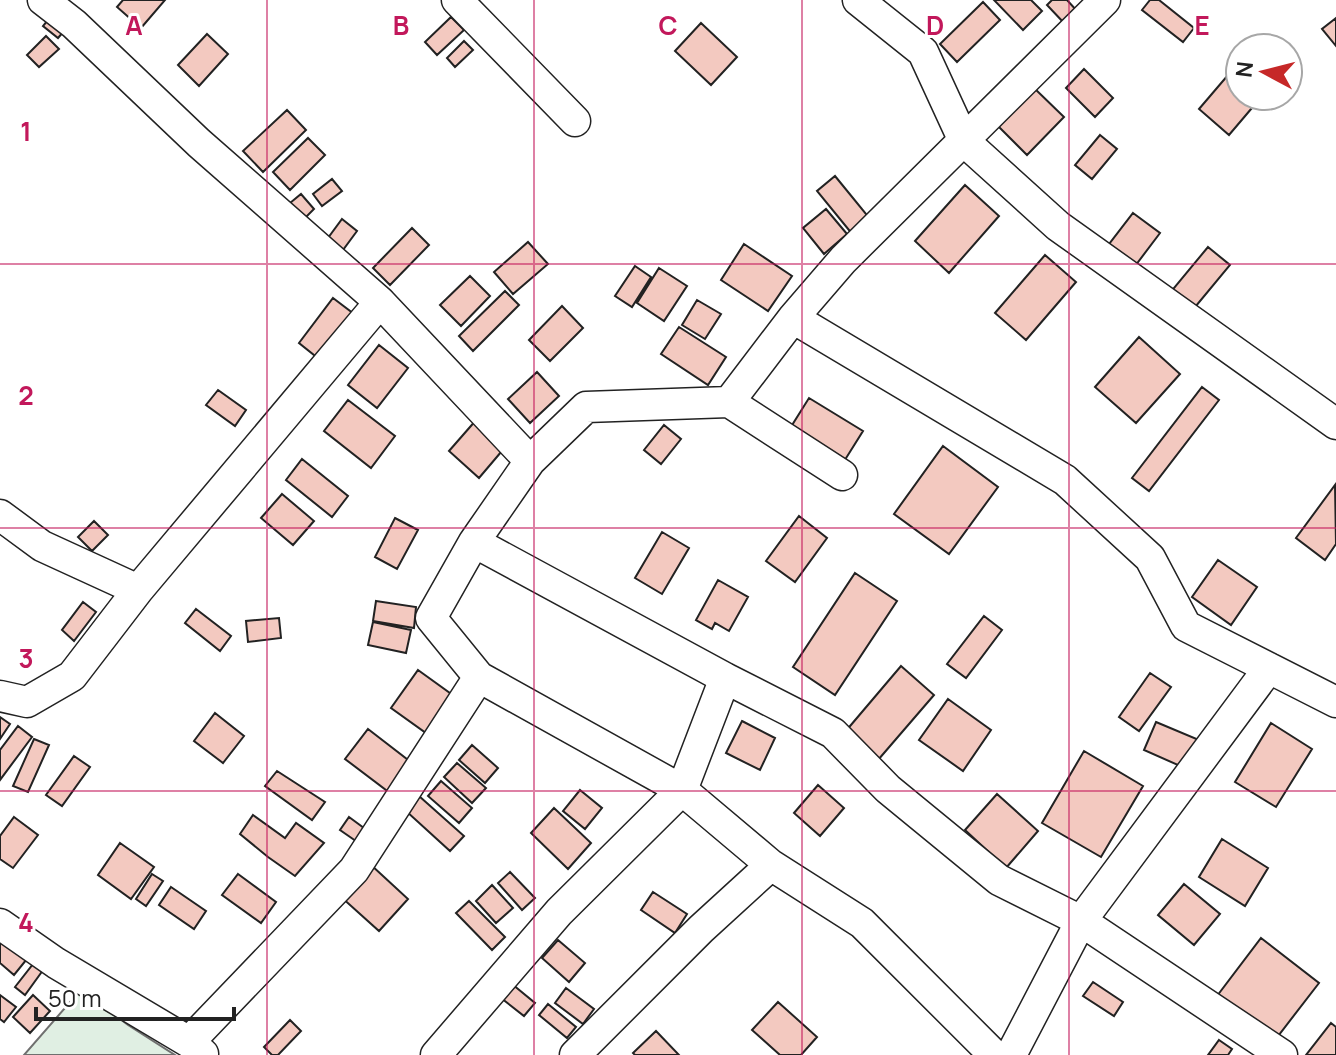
<svg xmlns="http://www.w3.org/2000/svg" width="1336" height="1055" font-family="Manrope,sans-serif">
<style>
.green{fill:#e0efe3;stroke:#6f6f6f;stroke-width:2}
.building{fill:#f3c9c0;stroke:#222;stroke-width:2}
.lines{fill:none;stroke-linecap:round;stroke-linejoin:round}
.minor-casing{stroke:#222;stroke-width:33}
.minor{stroke:#fff;stroke-width:30}
.grid{fill:none;stroke:#c2185b;stroke-width:2;stroke-opacity:0.55}
.grid-label{font-size:26px;text-anchor:middle;font-weight:bold;fill:#c2185b;stroke:#fff;stroke-width:6;stroke-linejoin:round;paint-order:stroke}
</style>
<rect width="100%" height="100%" fill="#fff"/>
<!-- green -->
<path class="green" d="M78,993L99,1003L128,1025L175,1055H24Z"/>
<!-- building -->
<path class="building" d="M123,0H165L141,28L117,7Z
M994,0H1031L1042,11L1023,30Z
M1052,0H1067L1078,12L1065,24L1047,5Z
M1150,0H1159L1194,28L1183,42L1142,10Z
M983,2L1000,20L957,62L940,44Z
M56,10L71,23L58,38L43,26Z
M451,17L464,30L437,55L425,42Z
M1336,18V46L1322,29Z
M701,23L737,57L711,85L675,51Z
M207,34L228,54L199,86L178,65Z
M46,36L59,49L39,67L27,55Z
M464,41L473,50L455,67L447,58Z
M1240,61V96H1250L1257,102L1229,135L1199,109Z
M1084,69L1113,98L1095,117L1066,88Z
M1032,86L1064,117L1027,155L995,123Z
M287,110L306,130L263,172L243,151Z
M1100,135L1117,149L1092,179L1075,165Z
M308,138L325,155L290,190L273,172Z
M835,176L871,220L853,235L817,191Z
M332,179L342,191L322,206L313,194Z
M965,185L999,216L949,273L915,241Z
M301,194L314,209L304,219L290,203Z
M826,209L847,234L824,254L803,228Z
M1133,213L1160,233L1123,282L1096,261Z
M342,219L357,231L340,254L325,242Z
M412,228L429,245L390,285L373,268Z
M528,242L548,264L513,294L494,272Z
M744,244L792,276L768,311L721,280Z
M1208,247L1230,265L1186,318L1164,300Z
M1045,255L1076,282L1026,340L995,313Z
M635,266L651,277L632,307L615,296Z
M659,268L687,286L664,321L637,303Z
M470,276L490,296L461,326L440,305Z
M505,291L519,305L473,351L459,336Z
M333,298L354,314L319,359L299,343Z
M697,300L721,314L705,339L682,325Z
M562,306L583,328L550,361L529,340Z
M679,327L726,357L708,385L661,354Z
M1139,337L1180,374L1136,423L1095,387Z
M379,345L408,368L377,408L348,385Z
M537,372L559,396L530,423L508,399Z
M1202,387L1219,400L1149,491L1132,478Z
M218,390L246,410L235,426L206,405Z
M809,398L863,431L843,463L789,430Z
M348,400L395,436L371,468L324,431Z
M477,419L507,445L479,478L449,451Z
M664,425L681,439L661,464L644,450Z
M943,446L998,487L949,554L894,514Z
M302,459L348,496L332,517L286,480Z
M1335,485L1336,544L1325,560L1296,538Z
M282,494L314,521L293,545L261,518Z
M799,516L827,538L795,582L766,561Z
M395,518L418,530L397,569L375,557Z
M94,521L108,535L92,551L78,537Z
M662,532L689,548L662,594L635,578Z
M1218,560L1257,587L1231,625L1192,597Z
M855,573L897,601L835,695L793,667Z
M718,580L748,597L729,631L715,623L712,629L696,620Z
M376,601L416,607L414,628L373,621Z
M83,602L96,612L74,641L62,630Z
M196,609L231,636L220,651L185,623Z
M984,616L1002,630L966,678L947,664Z
M279,618L281,638L248,642L246,621Z
M373,622L411,630L406,653L368,645Z
M901,666L934,695L878,760L845,732Z
M418,670L454,696L426,733L391,708Z
M1150,673L1171,687L1139,731L1119,717Z
M948,699L991,730L963,771L919,740Z
M215,713L244,736L223,763L194,741Z
M0,717L10,724L0,739Z
M742,721L775,738L760,770L726,753Z
M1156,722L1199,740L1187,769L1144,750Z
M1271,723L1312,749L1276,807L1235,782Z
M18,726L32,737L0,780V750Z
M368,729L412,763L390,793L345,759Z
M34,739L49,745L28,792L13,786Z
M472,745L498,768L485,783L459,760Z
M1084,751L1143,786L1101,857L1042,823Z
M74,756L90,767L62,806L46,795Z
M457,763L486,788L472,803L444,777Z
M277,771L325,802L312,820L265,786Z
M441,781L472,808L459,823L428,796Z
M818,785L844,808L820,836L794,813Z
M580,790L602,808L585,829L563,811Z
M997,794L1038,831L1006,868L965,830Z
M419,796L464,836L450,851L406,811Z
M554,808L591,843L568,869L531,833Z
M253,815L285,838L296,823L324,843L295,876L268,857L240,834Z
M14,817L38,835L13,868L0,859V836Z
M349,817L372,834L363,846L340,830Z
M1222,839L1268,868L1245,906L1199,877Z
M120,843L154,867L131,899L98,875Z
M370,864L408,899L379,931L340,896Z
M510,872L535,898L522,910L498,883Z
M152,874L163,881L146,906L136,899Z
M238,874L276,902L261,923L222,895Z
M1184,884L1220,914L1194,945L1158,915Z
M492,885L513,908L496,923L476,901Z
M171,887L206,911L194,929L159,905Z
M653,892L687,914L675,933L641,910Z
M469,901L505,937L492,950L456,913Z
M0,936L31,954L14,975L0,963Z
M1261,938L1319,983L1275,1040L1217,996Z
M558,940L585,963L569,982L542,958Z
M37,959L46,966L25,995L15,987Z
M507,980L535,1003L524,1016L496,994Z
M1093,982L1123,1002L1114,1016L1083,996Z
M566,988L594,1009L583,1024L555,1003Z
M0,995L16,1007L4,1022L0,1019Z
M33,995L50,1011L30,1033L13,1017Z
M778,1002L817,1037L801,1055H780L752,1030Z
M548,1004L576,1027L567,1038L539,1015Z
M290,1020L301,1031L278,1055H272L264,1047Z
M1331,1023L1336,1027V1055H1306Z
M656,1031L679,1055H635L633,1053Z
M1219,1040L1232,1049L1228,1055H1208Z"/>
<g class="lines">
<!-- minor casing -->
<g class="minor-casing">
<path id="minor" d="M43,0L74,24L199,143L380,302L530,461L474,542L725,678L833,733L888,789L999,880L1081,921L1282,1055
M457,0L575,121
M858,0L923,52L964,141L1058,226L1336,424
M793,318L1065,480L1150,558L1186,626L1336,702
M729,402L842,475
M530,461L586,407L729,402L793,318L843,260L1105,0
M0,515L42,546L138,590
M479,677L682,790L771,865L862,923L994,1055
M0,696L27,702L72,676L138,590L380,302
M0,924L56,963L189,1042L203,1054
M189,1042L354,870L479,677L431,618L474,542
M436,1055L559,912L682,790L725,678
M575,1055L701,929L771,865
M1011,1055L1081,921L1269,668"/>
</g>
<!-- minor -->
<use href="#minor" class="minor"/>
</g>
<!-- grid -->
<path class="grid" d="M267,0V1055M534,0V1055M802,0V1055M1069,0V1055M0,264H1336M0,528H1336M0,791H1336"/>
<g class="grid-label">
<text x="134" y="35">A</text>
<text x="401" y="35">B</text>
<text x="668" y="35">C</text>
<text x="935" y="35">D</text>
<text x="1202" y="35">E</text>
<text x="26" y="141">1</text>
<text x="26" y="405">2</text>
<text x="26" y="668">3</text>
<text x="26" y="932">4</text>
</g>
<!-- north arrow -->
<g transform="translate(1264 72) rotate(277)"><circle r="38" fill="#ffffff" stroke="#a7a7a7" stroke-width="2"/>
<path d="M0-6L14 30L0 20L-14 30Z" fill="#c62828"/>
<text y="-12" font-size="22" font-weight="bold" text-anchor="middle" fill="#222222">N</text>
</g>
<!-- scale -->
<path d="M36 1007v12h198v-12" fill="none" stroke="#222222" stroke-width="4"/>
<text x="48" y="1007" font-size="24" fill="#222222" stroke="#ffffff" stroke-width="6" paint-order="stroke">50 m</text>
</svg>
